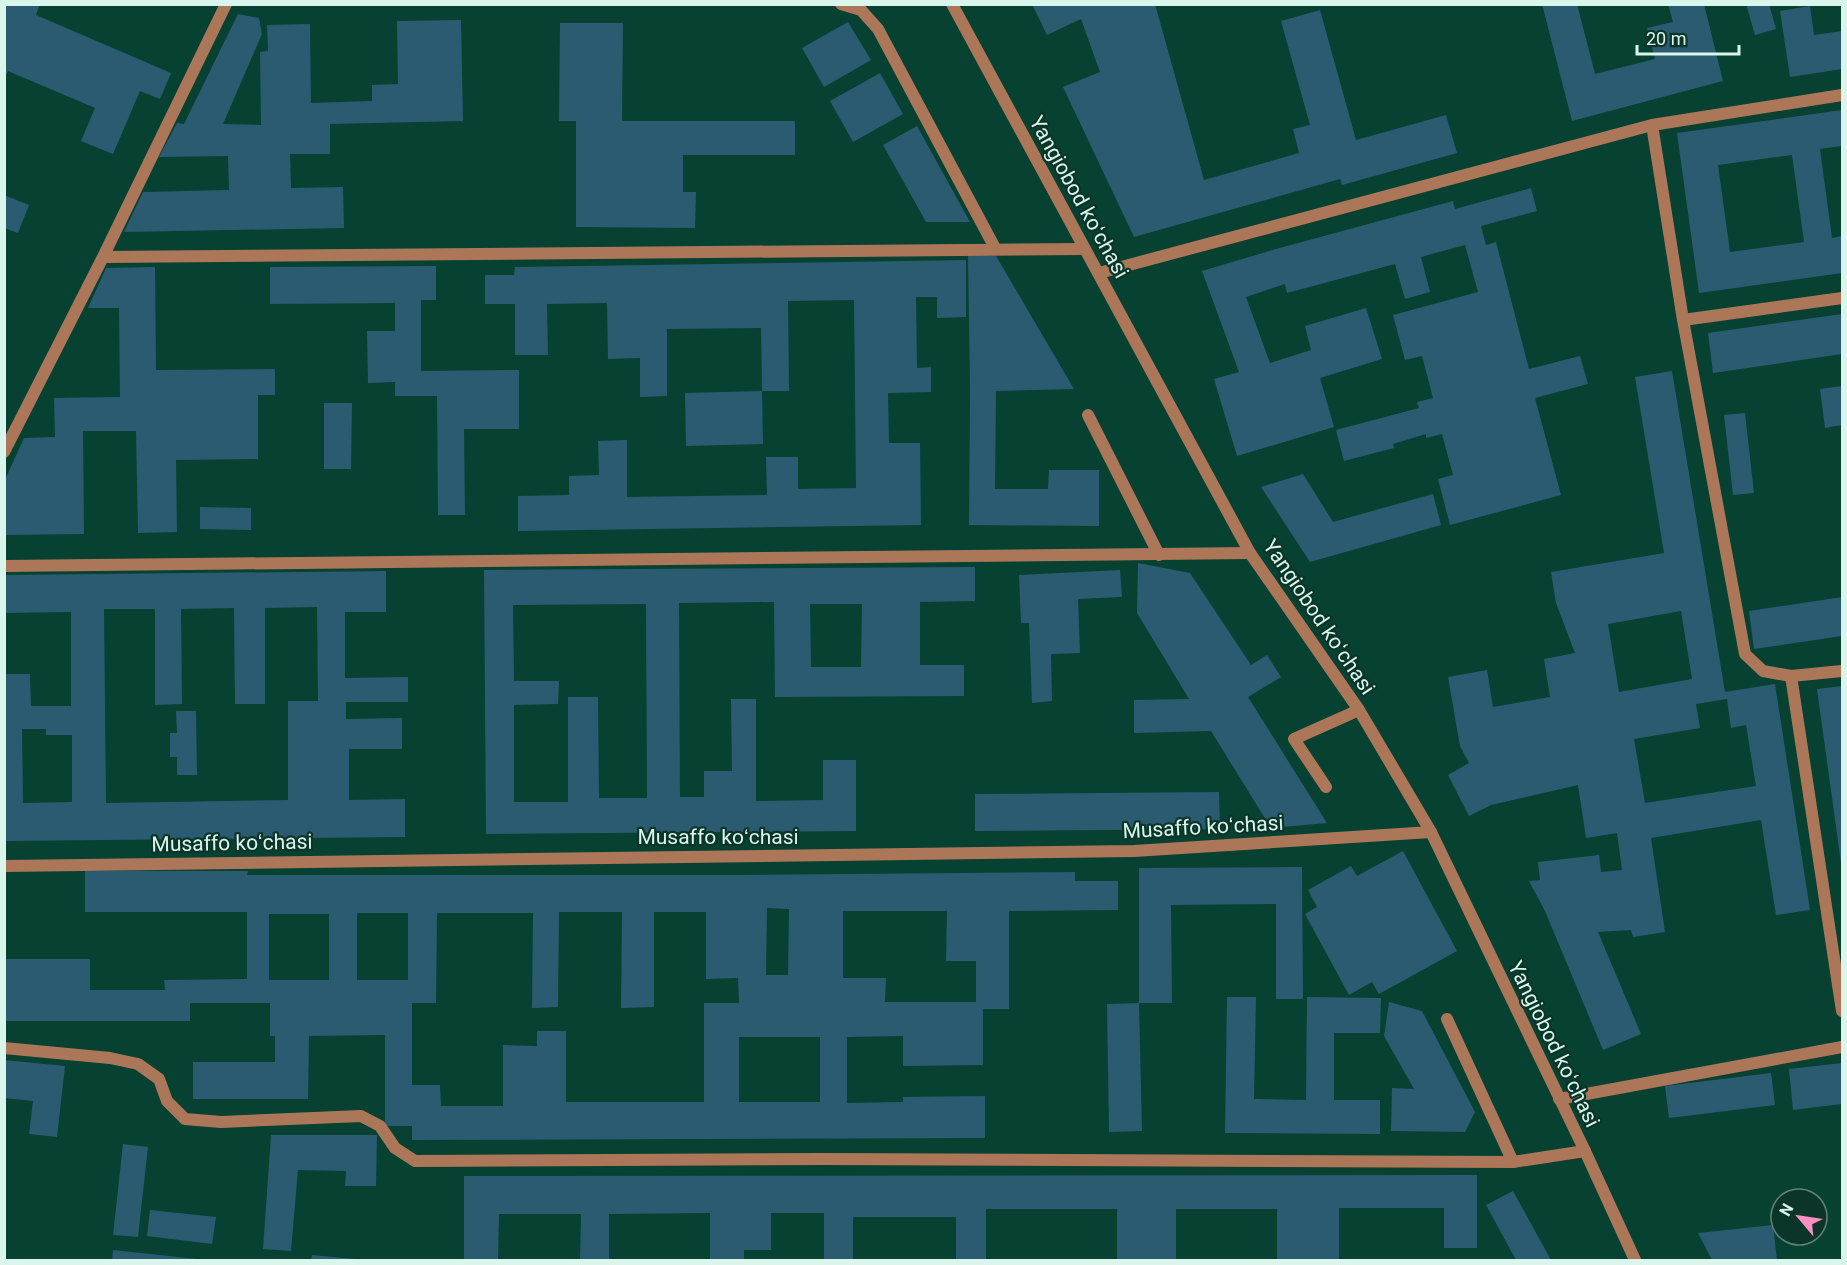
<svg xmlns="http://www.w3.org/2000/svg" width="1847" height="1265" font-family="Roboto,sans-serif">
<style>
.building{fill:#2b5b71;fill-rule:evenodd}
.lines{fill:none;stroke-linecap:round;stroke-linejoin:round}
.service{stroke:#ac7759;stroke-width:12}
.minor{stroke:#ac7759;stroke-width:12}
.tertiary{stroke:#ac7759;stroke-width:12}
.labels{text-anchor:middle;stroke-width:4.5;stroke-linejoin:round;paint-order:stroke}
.street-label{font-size:21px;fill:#daf5eb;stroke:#0c3529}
</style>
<rect width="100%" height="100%" fill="#074132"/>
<!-- building -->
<path class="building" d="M4,4H40L36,15L171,73L160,99L140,91L113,154L81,141L95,108L8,71L4,79Z
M1032,4H1155L1204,180L1299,153L1293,129L1310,125L1281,21L1320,10L1356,140L1446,115L1457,153L1342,185L1340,179L1134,237L1063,87L1100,72L1081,19L1047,35Z
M1542,4H1577L1595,74L1655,59L1647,28L1673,22L1668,4H1704L1723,81L1572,121Z
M1746,4H1769L1776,29L1755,35Z
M1810,6L1814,35L1842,31V69L1790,77L1780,11Z
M238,14L259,18L262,34L223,124L261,125L260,52L268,51L267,25L310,24L311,103L372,101V85L398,84L397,21L461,20L463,121L330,124V154H290L291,188L343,187L344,228L124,232L143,192L229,190L228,156L159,157L177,123L184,124Z
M848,22L871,60L824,87L802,48Z
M560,23H623L622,121H795V155H683V192H696L695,228L576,227V121H559Z
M880,73L903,114L853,142L830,101Z
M1842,110V146L1820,149L1832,238L1842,236V273L1699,293L1677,133ZM1792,155L1804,242L1730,252L1718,165Z
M917,126L970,222H926L883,145Z
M1531,188L1537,211L1481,226L1486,245L1496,242L1529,369L1580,356L1588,384L1535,398L1561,495L1450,525L1438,479L1453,475L1442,434L1426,438V434L1393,444L1394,448L1344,461L1336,430L1419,408L1417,402L1433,398L1422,356L1405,360L1393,315L1478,292L1465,245L1421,257L1430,292L1405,299L1395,264L1287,293L1285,284L1246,297L1270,363L1311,350L1305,326L1366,308L1382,359L1320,378L1334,427L1237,456L1214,379L1239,372L1202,271L1276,249L1453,201L1455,209Z
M4,195L29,205L18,233L4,228Z
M968,255L996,256L1074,389L996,391L995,489H1048L1049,470H1099V526L969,525L970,390Z
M966,260V317L937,318V297H916L917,368L931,367V392L888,393L889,443H920L921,525L518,531V496L569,495V476L599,475L598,441L627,440V497L767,495L766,457H798V489L856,488L854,300L788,301L789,391H762L761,328L667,329V396L640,397V358L608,359L607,303L547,304L548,355H515V304H485V275H514L515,267Z
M436,266V300H421V371L519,370V429H464L465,515H438L437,396H395V382L368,383L367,331H395V303L270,304V267Z
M155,267L156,370L275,369V395H258V459L176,460L177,532L138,533L136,431H83L84,534L4,535V482L24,438L55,437L54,398L120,397L119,308H88L106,268Z
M1842,314V354L1713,373L1708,333Z
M1672,371L1725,692L1775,684L1810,910L1776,915L1761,820L1651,838L1665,932L1633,937L1631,930L1598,932L1641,1034L1603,1050L1545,911L1529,881L1540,880L1538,862L1599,855L1601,872L1622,870L1617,833L1586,838L1578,785L1491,805L1469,816L1448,775L1469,763L1460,746L1448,677L1487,670L1493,707L1550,697L1544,659L1575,653L1556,603L1551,572L1664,553L1635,377ZM1681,611L1692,679L1619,692L1608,624ZM1727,699L1731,728L1746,725L1756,786L1645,803L1634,739L1700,728L1696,704Z
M1842,386V425L1825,428L1820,389Z
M762,391L763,444L686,446L685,393Z
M324,403H352L351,469H324Z
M1745,413L1754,493L1733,495L1724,415Z
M1303,474L1333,522L1433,494L1441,525L1310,562L1261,487Z
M200,507L251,508V530L200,529Z
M1138,563L1190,573L1251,665L1267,655L1281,677L1248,697L1327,823L1271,828L1211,731L1134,733V700L1189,699L1137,613Z
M975,567V601L920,602V665H964V696L775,697L774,602L679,603L680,797H704V771H732L731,699H756V801L823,800V760H856V831L486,834L484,570ZM646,604L647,798H599L598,697H568V802H514V705L558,704L559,681H514L513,605ZM810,604H862L861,667H811Z
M1120,570L1122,597L1078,599L1080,653L1051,654L1052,701L1032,703L1029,623H1021L1019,575Z
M386,571V612H345V678L408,677V702H346V719L402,718V749H349V800L405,799V837L5,841V674H30L31,706H71V612L4,613V575ZM317,607L318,701H288V800L106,803L104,609H155V705L182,704L181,609L234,608L235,704H265V608ZM22,729H46V735H72V802L23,803Z
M1842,597V636L1754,649L1749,611Z
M1842,686V863H1841L1817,689Z
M176,711H196L197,775H177V757H170V733H177Z
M1219,792L1220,829L975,831V794Z
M1403,851L1457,951L1379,994L1372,982L1349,995L1305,914L1317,907L1308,890L1351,866L1357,876Z
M1302,867L1303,999H1276V904L1171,905L1172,1003H1139V868Z
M85,871H248L247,875H739L1075,872V881H1118V910L1009,911V1009H983V1065L903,1066V1036L847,1037V1103L903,1102V1097L985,1096V1138L412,1140V1126H385V1035L309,1036L308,1099H193V1062H275V1036H270V1003H190V1021H4V959H90V990H165L164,980L247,979V912H85ZM767,908L789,909L788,975H766ZM843,911H947L946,961H976V1002H885L886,978H843ZM559,912H622L621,1008L654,1007V912H706V979L738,978L739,1003H704V1102H566V1031H537V1046L503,1045V1106H441L440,1085H412V1003H436L437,913H533L532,1008L558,1007ZM357,913H408V980H357ZM269,914H329V980H269ZM739,1037H820V1102H739Z
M1227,997H1256L1254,1099L1306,1100L1307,997L1381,998L1380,1033H1334V1100H1380V1134L1225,1133Z
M1389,1002L1422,1011L1475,1112L1465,1132L1391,1131L1392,1088L1414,1089L1384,1036Z
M1139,1003L1142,1131L1109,1132L1107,1004Z
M4,1060L65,1066L57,1137L29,1134L33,1101L4,1098Z
M1842,1063V1104L1793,1110L1789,1069Z
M1771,1073L1775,1105L1669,1118L1665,1086Z
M271,1135H377L376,1186H345L346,1171L298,1170L291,1251L263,1249Z
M123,1144L148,1147L138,1237L113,1235Z
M1477,1175V1248H1444V1208H1339V1260H1277V1209H1176V1260H1117V1209H986V1260H956V1217H853V1260H824V1213H771V1250H744V1260H710V1213L609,1214V1260H580L581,1214H499L498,1260H464V1176Z
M1513,1191L1551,1260H1516L1486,1205Z
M150,1210L216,1217L212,1244L147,1236Z
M1773,1225L1777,1260H1712L1698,1233Z
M113,1250L197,1259V1260H112Z
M312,1255L355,1259V1260H311Z"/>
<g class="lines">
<!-- service -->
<path class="service" d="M1088,415L1159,555
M1326,787L1294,739L1359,710
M1447,1019L1513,1162"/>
<!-- minor -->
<path class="minor" d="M841,4L861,10L878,29L995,248
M1652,125L1683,320L1745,654L1763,671L1791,676L1842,1011
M103,257L1084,249
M1099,273L1652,125L1842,95
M1683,320L1842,298
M4,452L103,257L226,4
M4,566L1250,553
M1791,676L1842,671
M4,866L1134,851L1431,832
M4,1048L110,1058L138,1064L159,1079L167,1101L185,1119L221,1122L361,1116L380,1126L395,1148L415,1161L821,1159L1513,1162L1585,1151
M1559,1099L1842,1047"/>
<!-- tertiary -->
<path class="tertiary" d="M952,4L1250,553L1359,710L1431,832L1585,1151L1635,1260"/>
</g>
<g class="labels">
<!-- street labels -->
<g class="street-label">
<text transform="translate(1079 197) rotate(61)" y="7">Yangiobod koʻchasi</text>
<text transform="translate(1319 617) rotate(56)" y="7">Yangiobod koʻchasi</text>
<text transform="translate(1203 827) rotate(-3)" y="7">Musaffo koʻchasi</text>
<text x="718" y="844">Musaffo koʻchasi</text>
<text transform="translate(232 843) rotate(-1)" y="7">Musaffo koʻchasi</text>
<text transform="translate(1554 1044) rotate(64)" y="7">Yangiobod koʻchasi</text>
</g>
</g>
<!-- border -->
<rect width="1847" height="1265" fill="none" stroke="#daf5eb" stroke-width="12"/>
<!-- north arrow -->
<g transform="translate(1799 1217) rotate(299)"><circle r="28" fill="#0c3529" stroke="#5e8277" stroke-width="1.5"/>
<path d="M0-4.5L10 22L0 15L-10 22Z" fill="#fb8fc4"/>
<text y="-9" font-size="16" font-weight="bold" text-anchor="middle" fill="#daf5eb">N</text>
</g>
<!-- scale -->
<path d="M1637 45v9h102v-9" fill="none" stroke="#daf5eb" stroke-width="3"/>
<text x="1646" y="45" font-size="18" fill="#daf5eb" stroke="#0c3529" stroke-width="4.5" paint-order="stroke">20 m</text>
</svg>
